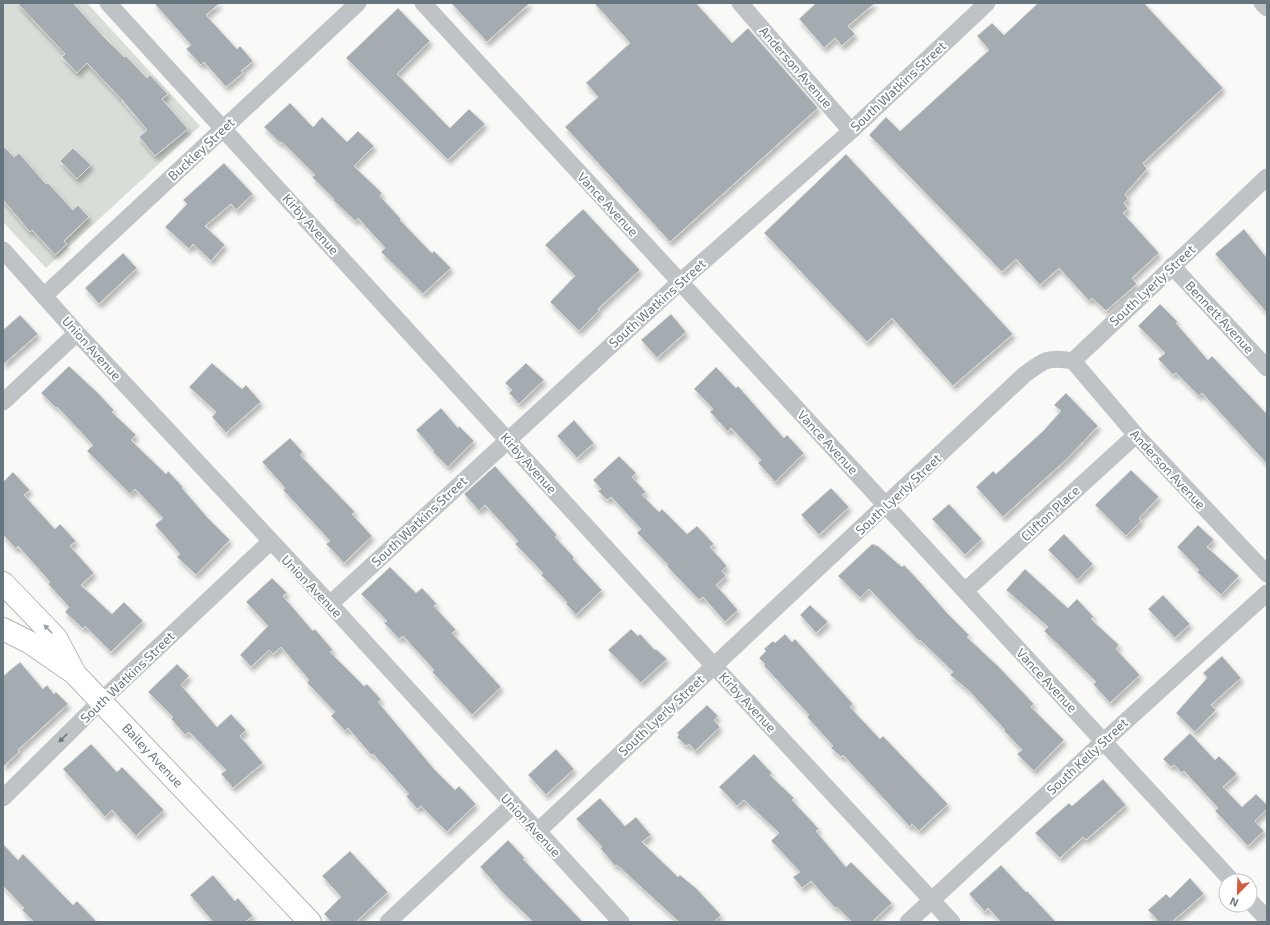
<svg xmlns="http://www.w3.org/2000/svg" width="1270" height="925" font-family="'Exo 2',sans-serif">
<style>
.green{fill:#d9ddd7;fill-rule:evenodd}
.building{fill:#a4acb1;stroke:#dbdbd9;filter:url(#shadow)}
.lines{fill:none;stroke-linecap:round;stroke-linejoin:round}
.primary-casing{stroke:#b1b6b9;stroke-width:24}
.minor{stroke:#bfc3c6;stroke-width:17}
.primary{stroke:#fff;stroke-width:22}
.oneway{fill:#959fa5}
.oneway2{fill:#67767e}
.labels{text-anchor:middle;stroke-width:4;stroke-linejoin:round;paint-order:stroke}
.street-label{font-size:13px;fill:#67767e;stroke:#fff}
</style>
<defs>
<filter id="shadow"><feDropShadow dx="2.5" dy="4.5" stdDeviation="2" flood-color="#0004"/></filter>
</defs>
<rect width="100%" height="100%" fill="#f9f9f7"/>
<!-- green -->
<path class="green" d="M3,3H20L19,5L36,23L58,3H87L200,126L46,268L3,222ZM104,35L112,44L92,63L89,61L77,73L62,57L77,42L100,38ZM126,56L142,73L117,95L101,78ZM150,75L167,94L138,120L121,101ZM171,109L188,129L155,156L139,137ZM73,148L91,165L77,178L60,162ZM48,183L64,200L30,232L14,214ZM78,205L89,217L64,241L67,244L55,255L36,235L67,206L72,211Z"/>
<!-- building -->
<path class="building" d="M17,3H73L103,36L124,57L126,56L147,78L150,75L168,94L162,99L188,129L155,156L139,137L147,130L122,100L87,63L77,73L62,57L65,54Z
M154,3H220L206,15L237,49L240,46L253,61L241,71L243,73L226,87L204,62L201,65L186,49L191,45Z
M451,3H530L487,42Z
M594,3H696L732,43L748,28L818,108L670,242L565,127L598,97L586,83L630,43Z
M816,3H875L848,26L855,34L842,46L835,38L824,48L799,19Z
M1038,3H1144L1223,88L1143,163L1147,169L1125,194L1128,199L1124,203L1128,209L1123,213L1159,253L1132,278L1137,284L1106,311L1092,298L1089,301L1059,268L1040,285L1016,259L1002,272L869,135L886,117L900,131L989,50L977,36L992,23L1004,35Z
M398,8L430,41L397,74L450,128L469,109L485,124L448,160L346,58Z
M290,103L313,127L322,117L347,142L358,131L374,146L354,166L382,193L380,196L401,219L400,220L432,253L434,251L451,268L423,294L381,252L385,248L358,218L355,221L333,200L334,199L312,177L315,175L282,142L280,143L264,127Z
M3,146L14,157L19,153L46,184L48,183L73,210L78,205L89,217L64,241L67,244L55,255L32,230L30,232L3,200Z
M73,148L91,165L77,179L60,161Z
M846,154L1013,334L953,386L892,318L867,342L764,233Z
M224,163L253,194L236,210L231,204L205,226L225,245L211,261L193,244L189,249L165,227L187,204L183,200Z
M583,209L640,270L598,309L599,311L579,331L550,302L575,276L545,245Z
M1244,229L1267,258V313L1215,254Z
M123,253L137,268L99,304L85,288Z
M1160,304L1178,322L1176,323L1208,360L1212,356L1267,414V464L1202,393L1199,396L1176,373L1173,375L1158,359L1165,353L1138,326Z
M671,314L686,332L657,358L641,340Z
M20,315L38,334L3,365V330Z
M212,363L242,389L246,385L261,402L226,433L212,417L216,412L189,387Z
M526,363L544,380L519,404L509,393L512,390L505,383Z
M69,366L97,392L114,410L112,412L136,435L131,440L166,474L168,471L183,487L182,488L208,518L230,540L196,575L177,557L180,554L155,525L163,518L135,489L130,494L87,451L93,445L57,407L56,408L41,393Z
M716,367L736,388L738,386L784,438L787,435L804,453L775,482L758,463L761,460L731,428L728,432L710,412L713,409L694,389Z
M1066,393L1098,426L1068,458L1003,517L976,487L993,471L996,474L1043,431L1061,411L1054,405Z
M441,408L458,428L459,426L474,441L448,467L433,452L434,451L416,430Z
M574,420L594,443L577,458L557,436Z
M290,438L303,452L300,455L355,512L352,514L372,536L344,563L326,544L330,541L283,490L285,488L262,462Z
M619,456L636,473L632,477L646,492L642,495L659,512L662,509L687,534L697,526L714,544L710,547L727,566L722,571L726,576L716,585L738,610L725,622L703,597L699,600L675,575L667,566L668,565L637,533L641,529L611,497L607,500L598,491L601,489L593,480Z
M495,466L557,535L555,537L574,557L573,559L602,590L576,615L566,604L567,602L541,575L543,573L515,544L518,541L485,505L479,511L464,494Z
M1131,470L1159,497L1139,518L1141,521L1126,536L1095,505Z
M13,472L30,490L24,495L55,529L60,524L76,541L70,546L94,573L81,585L112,614L124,602L143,621L111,652L85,626L83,629L65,612L69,607L48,584L50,582L18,546L16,549L3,535V482Z
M831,488L849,507L819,535L801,515Z
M949,504L982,539L965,555L932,519Z
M1198,525L1214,540L1207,547L1239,576L1221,595L1197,572L1199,570L1177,547Z
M1064,534L1093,564L1077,580L1048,550Z
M872,544L878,546L902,567L904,565L921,583L948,614L969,635L967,637L999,667L1034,704L1031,707L1064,740L1034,771L1017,754L1022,750L1004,731L1005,730L969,691L950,675L953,672L920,640L919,641L869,589L860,598L838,576Z
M390,567L416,593L422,588L437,604L434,606L456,630L452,633L501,687L472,715L432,672L434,670L403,636L399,639L384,623L387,621L361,594Z
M1025,569L1068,608L1077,599L1094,617L1091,619L1119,645L1116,649L1140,675L1110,703L1093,684L1096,682L1044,631L1048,627L1006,590Z
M272,578L287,593L283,596L313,631L315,629L333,650L330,652L364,686L367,684L381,699L378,702L435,770L455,790L459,786L476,804L447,832L421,806L417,809L406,796L409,794L373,754L371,755L348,728L345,731L331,716L335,712L307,683L309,680L281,647L273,654L269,650L251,667L240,655L268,626L246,602Z
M1163,595L1190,624L1175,638L1148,609Z
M810,605L828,622L816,633L800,615Z
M631,629L638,636L640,634L655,650L656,649L667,659L641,683L608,650Z
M785,634L792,642L795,639L853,704L850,707L880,739L883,736L948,804L919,831L912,824L910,827L843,755L841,757L831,748L833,746L807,717L809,715L764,666L765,664L759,658L766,651L764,649L773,641L775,643Z
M1222,656L1241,678L1211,705L1216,710L1195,732L1176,713L1207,678L1203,673Z
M20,662L43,689L47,685L54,694L56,692L68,704L18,750L19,752L3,767V676Z
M177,664L189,676L181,685L217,727L231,714L246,730L240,736L263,763L233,788L221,774L226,770L189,732L185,735L171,719L173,717L148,692Z
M707,705L718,716L714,720L720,727L695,751L689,744L686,746L677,737L679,735L677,733Z
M1190,733L1215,760L1219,756L1237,774L1223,787L1242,807L1256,794L1267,805V809L1255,821L1264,831L1248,846L1215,811L1218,808L1184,771L1182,773L1174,765L1171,767L1163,759Z
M91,744L117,772L122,767L164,810L136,836L112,810L105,817L63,769Z
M556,749L574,769L546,795L528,775Z
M754,754L772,773L770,775L794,798L792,800L819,829L816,831L846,867L851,862L892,903L872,922H852L837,907L835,908L811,881L802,888L793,877L800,872L771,841L779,833L744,800L737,806L719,787Z
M1103,779L1126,805L1086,840L1083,837L1060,858L1035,833L1069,803L1072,806Z
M600,798L625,826L636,817L651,835L642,842L678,877L680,875L697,889L721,915L714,922H679L617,865L615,866L600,848L602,847L576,819Z
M508,840L525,858L523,859L583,922H533L503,893L480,867Z
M3,844L18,860L23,854L73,905L77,901L97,922H34L22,910L24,908L3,886Z
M350,851L388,892L356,922H331L324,914L341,897L322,876Z
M1001,865L1026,892L1027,891L1056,922H1001L988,908L985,912L969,894Z
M213,875L235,901L238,898L253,916L245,922H213L190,895Z
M1190,878L1204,894L1172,922H1159L1148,910L1166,894L1170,898Z"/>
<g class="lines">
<!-- primary casing -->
<g class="primary-casing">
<path id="primary" d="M3,583L56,638L75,674L310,922
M3,629L29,642L71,671"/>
</g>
<!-- minor -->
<path class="minor" d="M108,3L714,666L952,922
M423,3L1232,881
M740,3L851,131
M1262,3L1267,8
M3,250L77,333L330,604L621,922
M1172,266L1267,368
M45,295L358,3
M1073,361L1136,435L1267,574
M3,402L77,333
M965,591L1136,435
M330,604L680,282L851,131L987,3
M3,798L101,701L270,542
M538,831L1023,376C1043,361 1047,356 1073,361L1267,177
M1250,901L1267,919
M388,922L513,805
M908,922L1104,741L1267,593"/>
<!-- primary -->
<use href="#primary" class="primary"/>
</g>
<!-- one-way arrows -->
<defs><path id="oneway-solid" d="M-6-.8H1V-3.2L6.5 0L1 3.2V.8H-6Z"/></defs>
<use class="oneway" href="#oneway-solid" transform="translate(48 629) rotate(-134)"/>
<use class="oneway2" href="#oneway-solid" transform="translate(63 738) rotate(135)"/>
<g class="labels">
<!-- street labels -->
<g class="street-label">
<text transform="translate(796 67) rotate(49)" y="5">Anderson Avenue</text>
<text transform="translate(898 86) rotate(-43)" y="5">South Watkins Street</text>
<text transform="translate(201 149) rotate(-43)" y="5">Buckley Street</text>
<text transform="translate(608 204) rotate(47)" y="5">Vance Avenue</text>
<text transform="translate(311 224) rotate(48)" y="5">Kirby Avenue</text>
<text transform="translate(1152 285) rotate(-43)" y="5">South Lyerly Street</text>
<text transform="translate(657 303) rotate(-42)" y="5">South Watkins Street</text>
<text transform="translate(1220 317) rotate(47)" y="5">Bennett Avenue</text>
<text transform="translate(92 348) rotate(48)" y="5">Union Avenue</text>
<text transform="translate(828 442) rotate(47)" y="5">Vance Avenue</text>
<text transform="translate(529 463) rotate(48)" y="5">Kirby Avenue</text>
<text transform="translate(1168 469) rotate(47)" y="5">Anderson Avenue</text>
<text transform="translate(898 494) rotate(-43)" y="5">South Lyerly Street</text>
<text transform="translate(1050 513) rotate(-43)" y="5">Clifton Place</text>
<text transform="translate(419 521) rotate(-43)" y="5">South Watkins Street</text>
<text transform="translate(312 586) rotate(46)" y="5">Union Avenue</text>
<text transform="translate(127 677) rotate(-44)" y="5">South Watkins Street</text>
<text transform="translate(1047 680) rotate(47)" y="5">Vance Avenue</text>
<text transform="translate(748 702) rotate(47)" y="5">Kirby Avenue</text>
<text transform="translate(661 715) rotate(-43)" y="5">South Lyerly Street</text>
<text transform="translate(153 755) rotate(47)" y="5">Bailey Avenue</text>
<text transform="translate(1087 756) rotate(-43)" y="5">South Kelly Street</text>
<text transform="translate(531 825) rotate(47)" y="5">Union Avenue</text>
</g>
</g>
<!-- border -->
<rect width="1270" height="925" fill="none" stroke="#67767e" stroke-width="8"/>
<!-- north arrow -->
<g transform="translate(1238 893) rotate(203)"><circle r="19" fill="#ffffff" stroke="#c2c8cb"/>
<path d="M0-3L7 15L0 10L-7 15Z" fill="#ce5d42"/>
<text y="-6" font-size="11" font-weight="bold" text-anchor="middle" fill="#67767e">N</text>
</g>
</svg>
